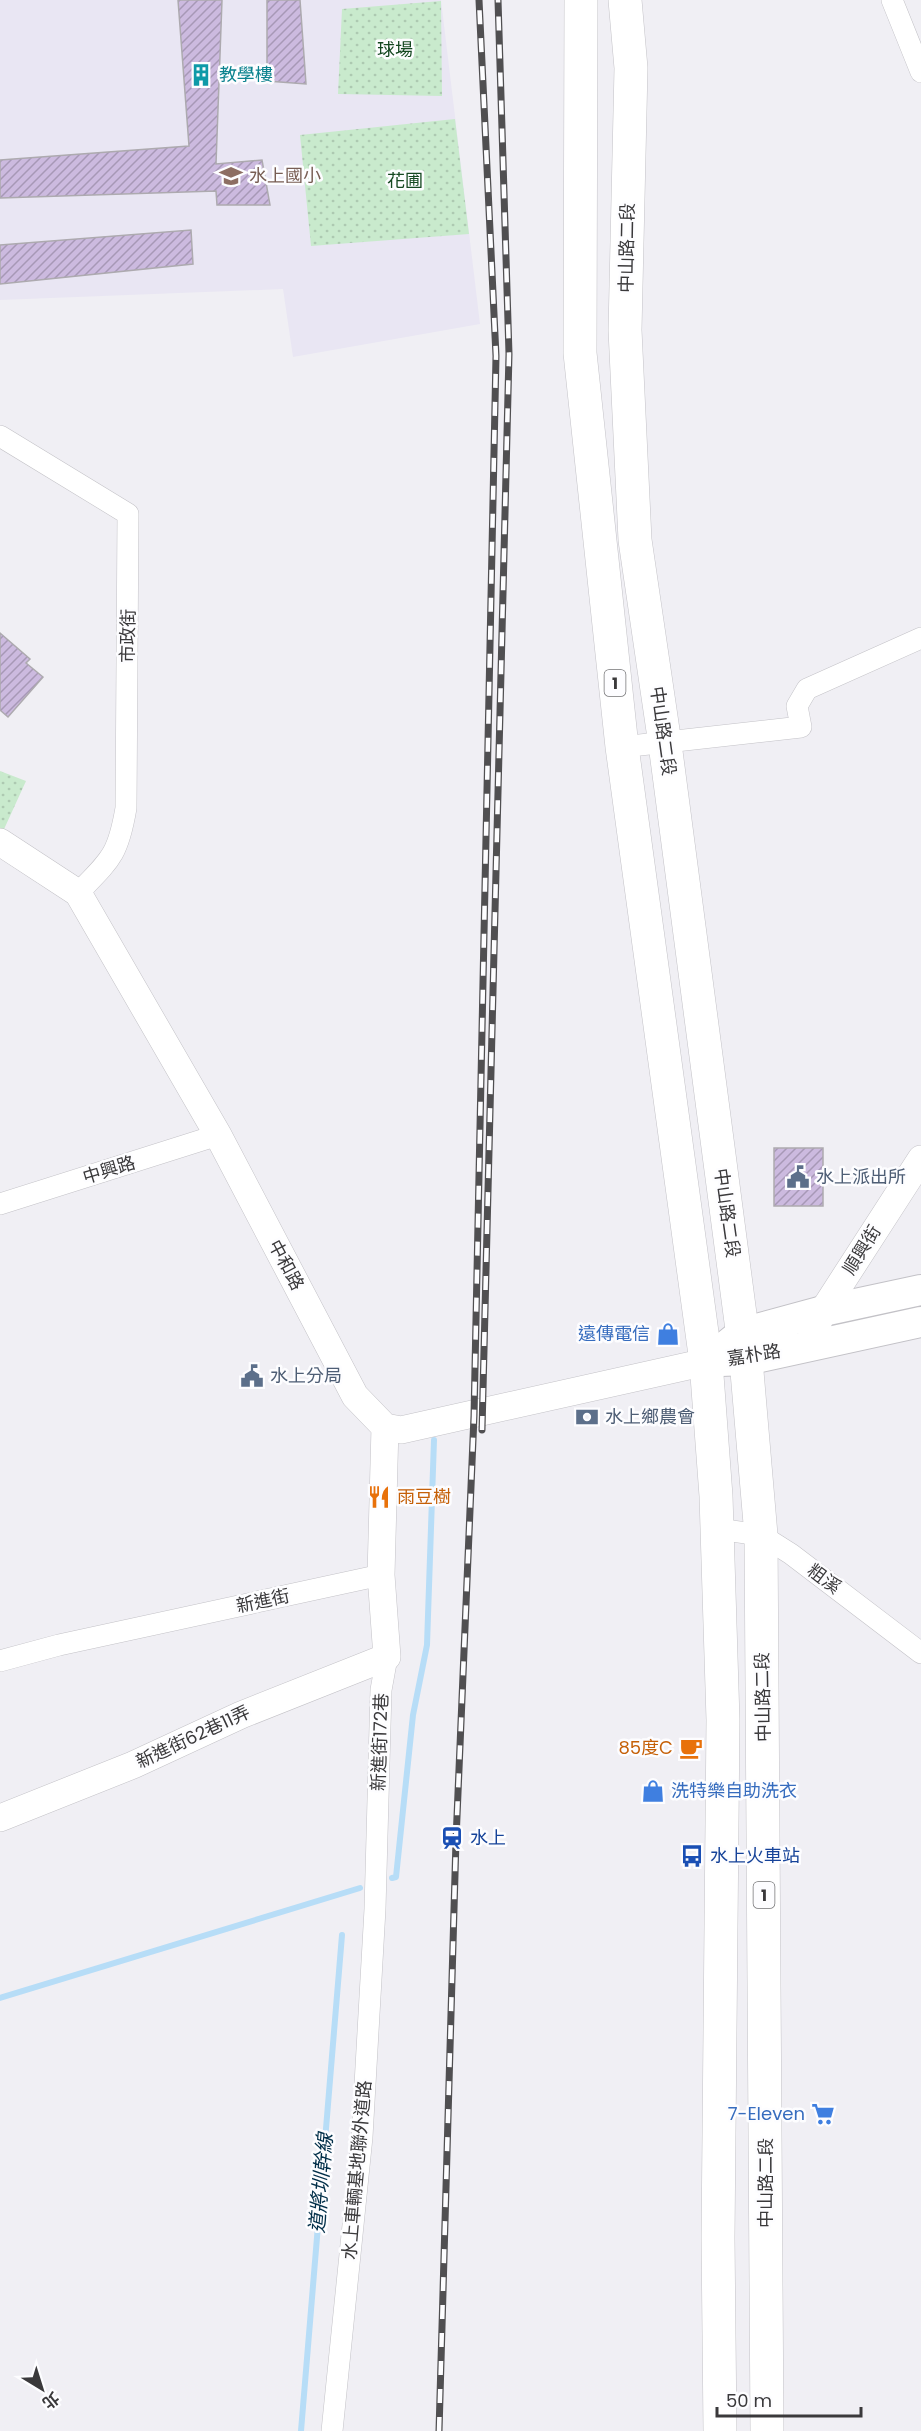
<svg xmlns="http://www.w3.org/2000/svg" width="921" height="2431" font-family="Poppins,'Noto Sans TC',sans-serif">
<style>
.built{fill:#e9e6f3}
.park{fill:url(#park-dots)}
.lines{fill:none;stroke-linecap:round;stroke-linejoin:round}
.stream{stroke:#b7ddf7;stroke-width:6}
.building{fill:url(#building-hatch);stroke:#adaaaf;stroke-width:1.5}
.minor-casing{stroke:#c3c2c7;stroke-width:22}
.tertiary-casing{stroke:#c3c2c7;stroke-width:28}
.secondary-casing{stroke:#c3c2c7;stroke-width:32}
.primary-casing{stroke:#c3c2c7;stroke-width:34}
.minor{stroke:#fff;stroke-width:21}
.tertiary{stroke:#fff;stroke-width:27}
.secondary{stroke:#fff;stroke-width:30}
.primary{stroke:#fff;stroke-width:33}
.rail-casing{stroke:#504f51;stroke-width:7}
.rail{stroke:#fdfdff;stroke-width:4.5;stroke-dasharray:14;stroke-linecap:butt}
.labels{text-anchor:middle;stroke-width:5;stroke-linejoin:round;paint-order:stroke}
.shield{fill:#fdfdff;stroke:#747476;stroke-width:1.5}
.shield-label{font-size:16px;font-weight:bold;fill:#3a393b}
.park-label{font-size:18px;fill:#154821;stroke:#fdfdff}
.culture-label{font-size:18px;fill:#0d838f;stroke:#fdfdff;text-anchor:start}
.education-label{font-size:18px;fill:#785e54;stroke:#fdfdff;text-anchor:start}
.street-label{font-size:18px;fill:#3a393b;stroke:#fdfdff}
.service-label{font-size:18px;fill:#4e5e75;stroke:#fdfdff;text-anchor:start}
.shop-label{font-size:18px;fill:#366cbe;stroke:#fdfdff;text-anchor:end}
.food-label{font-size:18px;fill:#c56008;stroke:#fdfdff;text-anchor:start}
.transit-label{font-size:18px;fill:#164399;stroke:#fdfdff;text-anchor:start}
.water-label{font-size:20px;font-style:italic;fill:#002e48;stroke:#fdfdff}
</style>
<defs>
<pattern id="park-dots" width="8" height="8" patternUnits="userSpaceOnUse" patternTransform="scale(1.5)"><rect width="8" height="8" fill="#c9eacd"/><path d="M2 2h.1M6 6h.1" fill="none" stroke="#adc9b1" stroke-width="1.8" stroke-linecap="round"/></pattern>
<pattern id="building-hatch" width="6" height="6" patternUnits="userSpaceOnUse" patternTransform="scale(1.5)"><rect width="6" height="6" fill="#ccbadf"/><path d="M-1 1l2-2M0 6l6-6M5 7l2-2" fill="none" stroke="#a798b6"/></pattern>
</defs>
<rect width="100%" height="100%" fill="#f0eff4"/>
<!-- built -->
<path class="built" d="M0,0H441L480,324L293,357L283,289L0,300Z"/>
<!-- park -->
<path class="park" d="M441,1L442,96L338,94L342,9Z
M455,119L469,234L311,246L300,135Z
M0,771L26,781L0,838Z"/>
<g class="lines">
<!-- stream -->
<path class="stream" d="M392,1878L396,1877L413,1715L427,1645L434,1440
M0,1998L360,1888
M301,2431L342,1935"/>
</g>
<!-- building -->
<path class="building" d="M178,0H222L216,164L262,160L270,205H217L216,191L0,198V160L189,146Z
M267,0H300L306,84L267,81Z
M191,230L193,264L0,284V245Z
M0,633L30,659L26,663L43,677L8,717L0,710Z
M774,1148H823V1206H774Z"/>
<g class="lines">
<!-- minor casing -->
<g class="minor-casing">
<path id="minor" d="M892,0L921,72
M0,436L128,514L126,808C118,855 111,859 78,893
M622,747L801,727L797,706L807,689L921,638
M0,1204L218,1135
M717,1529L761,1535L791,1554L921,1653
M0,1661L59,1645L381,1575
M332,2431L362,2137L375,1909L381,1690L387,1657"/>
</g>
<!-- tertiary casing -->
<g class="tertiary-casing">
<path id="tertiary" d="M0,842L78,893L218,1135L355,1396L385,1427L401,1430L706,1362
M808,1345L823,1311L921,1159
M0,1818L133,1765L241,1715L387,1657L381,1575L385,1427"/>
</g>
<!-- secondary casing -->
<g class="secondary-casing">
<path id="secondary" d="M721,1361L746,1360L921,1322
M706,1362L742,1333L823,1311L921,1290"/>
</g>
<!-- primary casing -->
<g class="primary-casing">
<path id="primary" d="M581,0L580,353L622,747L706,1362L716,1496L723,1720L718,2238L720,2431
M625,0L631,68L625,330L635,540L665,744L746,1360L761,1535L767,2431"/>
</g>
<!-- minor -->
<use href="#minor" class="minor"/>
<!-- tertiary -->
<use href="#tertiary" class="tertiary"/>
<!-- secondary -->
<use href="#secondary" class="secondary"/>
<!-- primary -->
<use href="#primary" class="primary"/>
<!-- rail casing -->
<g class="rail-casing">
<path id="rail" d="M482,1430L509,354L498,0
M439,2431L456,1840L474,1416L496,356L479,0"/>
</g>
<!-- rail -->
<use href="#rail" class="rail"/>
</g>
<!-- icons -->
<defs>
<g id="building-bare" transform="scale(1.8)"><path d="M-4-6H4V6H1V3H-1V6H-4ZM-2.5-4.3h1.7v1.8h-1.7ZM.8-4.3h1.7v1.8H.8ZM-2.5-1h1.7V.8h-1.7ZM.8-1h1.7V.8H.8Z" fill="#0f9aa8" stroke="#fdfdff" stroke-width="2.5" paint-order="stroke"/></g>
<g id="school-bare" transform="scale(1.8)"><path d="M0-5L7-2L0 1L-7-2ZM-4 1L0 2.5L4 1V4Q0 6-4 4Z" fill="#8d6e63" stroke="#fdfdff" stroke-width="2.5" paint-order="stroke"/></g>
<g id="civic-bare" transform="scale(1.8)"><path d="M-.6-6.5H3V-4.5H.6V-3L4-1V1h2V6H-6V1h2V-1L-.6-3ZM-1.2 2.5V6h2.4V2.5Z" fill="#5c6f8a" stroke="#fdfdff" stroke-width="2.5" paint-order="stroke"/></g>
<g id="shop-bare" transform="scale(1.8)"><path d="M-5-2.5h2.3a2.7 3.5 0 0 1 5.4 0H5L5.5 6h-11ZM-1.5-2.5h3a1.5 2.3 0 0 0-3 0Z" fill="#3f7fe0" stroke="#fdfdff" stroke-width="2.5" paint-order="stroke"/></g>
<g id="bank-bare" transform="scale(1.8)"><path d="M-6-4H6V4H-6ZM0-2.3a2.3 2.3 0 1 0 0 4.6a2.3 2.3 0 1 0 0-4.6Z" fill="#5c6f8a" stroke="#fdfdff" stroke-width="2.5" paint-order="stroke"/></g>
<g id="restaurant-bare" transform="scale(1.8)"><path d="M-5-6h1v4h1v-4h1v4h1v-4h1v5L-1.5 .5V6h-2V.5L-5-1ZM5-6V6H3V1.5H1.5Q1.5-4 5-6Z" fill="#e8710a" stroke="#fdfdff" stroke-width="2.5" paint-order="stroke"/></g>
<g id="cafe-bare" transform="scale(1.8)"><path d="M-5.5-4.5H6V0H3Q3 3.5 0 3.5H-2.5Q-5.5 3.5-5.5 0ZM3-3.2v2h1.7v-2ZM-6 4.5H4V6H-6Z" fill="#e8710a" stroke="#fdfdff" stroke-width="2.5" paint-order="stroke"/></g>
<g id="station-bare" transform="scale(1.8)"><path d="M-3-6H3Q5-6 5-4V2Q5 4 3 4L4.5 6H3L1.5 4h-3L-3 6H-4.5L-3 4Q-5 4-5 2V-4Q-5-6-3-6ZM-3.5-4v3h7v-3ZM-3.5 1v1.5H-2V1ZM2 1v1.5H3.5V1Z" fill="#1a4fb4" stroke="#fdfdff" stroke-width="2.5" paint-order="stroke"/></g>
<g id="bus-bare" transform="scale(1.8)"><path d="M-5-6H5V4H4V6H2V4H-2V6H-4V4H-5ZM-3.5-4V0h7V-4ZM-3.5 1.2v1.5H-2V1.2ZM2 1.2v1.5H3.5V1.2Z" fill="#1a4fb4" stroke="#fdfdff" stroke-width="2.5" paint-order="stroke"/></g>
<g id="supermarket-bare" transform="scale(1.8)"><path d="M-6-5.5h2.5l.6 2H6L4.5 2H-2.5L-4.4-4H-6ZM-1.5 3.2a1.3 1.3 0 1 0 .1 0ZM3 3.2a1.3 1.3 0 1 0 .1 0Z" fill="#3f7fe0" stroke="#fdfdff" stroke-width="2.5" paint-order="stroke"/></g>
</defs>
<g fill-rule="evenodd">
<use href="#building-bare" x="201" y="75"/>
<use href="#school-bare" x="231" y="176"/>
<use href="#civic-bare" x="798" y="1177"/>
<use href="#shop-bare" x="668" y="1334"/>
<use href="#civic-bare" x="252" y="1376"/>
<use href="#bank-bare" x="587" y="1417"/>
<use href="#restaurant-bare" x="379" y="1497"/>
<use href="#cafe-bare" x="691" y="1748"/>
<use href="#shop-bare" x="653" y="1791"/>
<use href="#station-bare" x="452" y="1838"/>
<use href="#bus-bare" x="692" y="1856"/>
<use href="#supermarket-bare" x="823" y="2114"/>
</g>
<g class="labels">
<!-- shield labels -->
<g class="shield">
<rect x="604.5" y="670" width="21" height="26" rx="4.5"/>
<rect x="753.5" y="1882" width="21" height="26" rx="4.5"/>
</g>
<g class="shield-label">
<text x="615" y="689">1</text>
<text x="764" y="1901">1</text>
</g>
<!-- park labels -->
<g class="park-label">
<text x="395" y="56">球場</text>
<text x="405" y="187">花圃</text>
</g>
<!-- culture labels -->
<g class="culture-label">
<text x="219" y="81">教學樓</text>
</g>
<!-- education labels -->
<g class="education-label">
<text x="249" y="182">水上國小</text>
</g>
<!-- street labels -->
<g class="street-label">
<text transform="translate(627 248) rotate(-89)" y="6">中山路二段</text>
<text transform="translate(128 636) rotate(-89)" y="6">市政街</text>
<text transform="translate(663 731) rotate(82)" y="6">中山路二段</text>
<text transform="translate(109 1170) rotate(-17)" y="6">中興路</text>
<text transform="translate(727 1213) rotate(82)" y="6">中山路二段</text>
<text transform="translate(862 1250) rotate(-58)" y="6">順興街</text>
<text transform="translate(286 1265) rotate(62)" y="6">中和路</text>
<text transform="translate(754 1355) rotate(-9)" y="6">嘉朴路</text>
<text transform="translate(824 1579) rotate(37)" y="6">粗溪</text>
<text transform="translate(263 1601) rotate(-12)" y="6">新進街</text>
<text transform="translate(763 1697) rotate(-91)" y="6">中山路二段</text>
<text transform="translate(193 1737) rotate(-25)" y="6">新進街62巷11弄</text>
<text transform="translate(380 1742) rotate(-88)" y="6">新進街172巷</text>
<text transform="translate(357 2170) rotate(-85)" y="6">水上車輛基地聯外道路</text>
<text transform="translate(766 2183) rotate(-90)" y="6">中山路二段</text>
</g>
<!-- service labels -->
<g class="service-label">
<text x="816" y="1183">水上派出所</text>
<text x="270" y="1382">水上分局</text>
<text x="605" y="1423">水上鄉農會</text>
</g>
<!-- shop labels -->
<g class="shop-label">
<text x="650" y="1340">遠傳電信</text>
<text x="671" y="1797" text-anchor="start">洗特樂自助洗衣</text>
<text x="805" y="2120">7-Eleven</text>
</g>
<!-- food labels -->
<g class="food-label">
<text x="397" y="1503">雨豆樹</text>
<text x="673" y="1754" text-anchor="end">85度C</text>
</g>
<!-- transit labels -->
<g class="transit-label">
<text x="470" y="1844">水上</text>
<text x="710" y="1862">水上火車站</text>
</g>
<!-- water labels -->
<g class="water-label">
<text transform="translate(321 2183) rotate(-85)" y="7">道將圳幹線</text>
</g>
</g>
<!-- north arrow -->
<g transform="translate(42 2389) rotate(142)" stroke="#fdfdff" stroke-width="4.5" paint-order="stroke">
<path d="M0-4.5L10 22L0 15L-10 22Z" fill="#3a393b"/>
<text y="-9" font-size="16" font-weight="bold" text-anchor="middle" fill="#3a393b">北</text>
</g>
<!-- scale -->
<path d="M717 2407v9h144v-9" fill="none" stroke="#3a393b" stroke-width="3"/>
<text x="726" y="2407" font-size="18" fill="#3a393b" stroke="#fdfdff" stroke-width="4.5" paint-order="stroke">50 m</text>
</svg>
